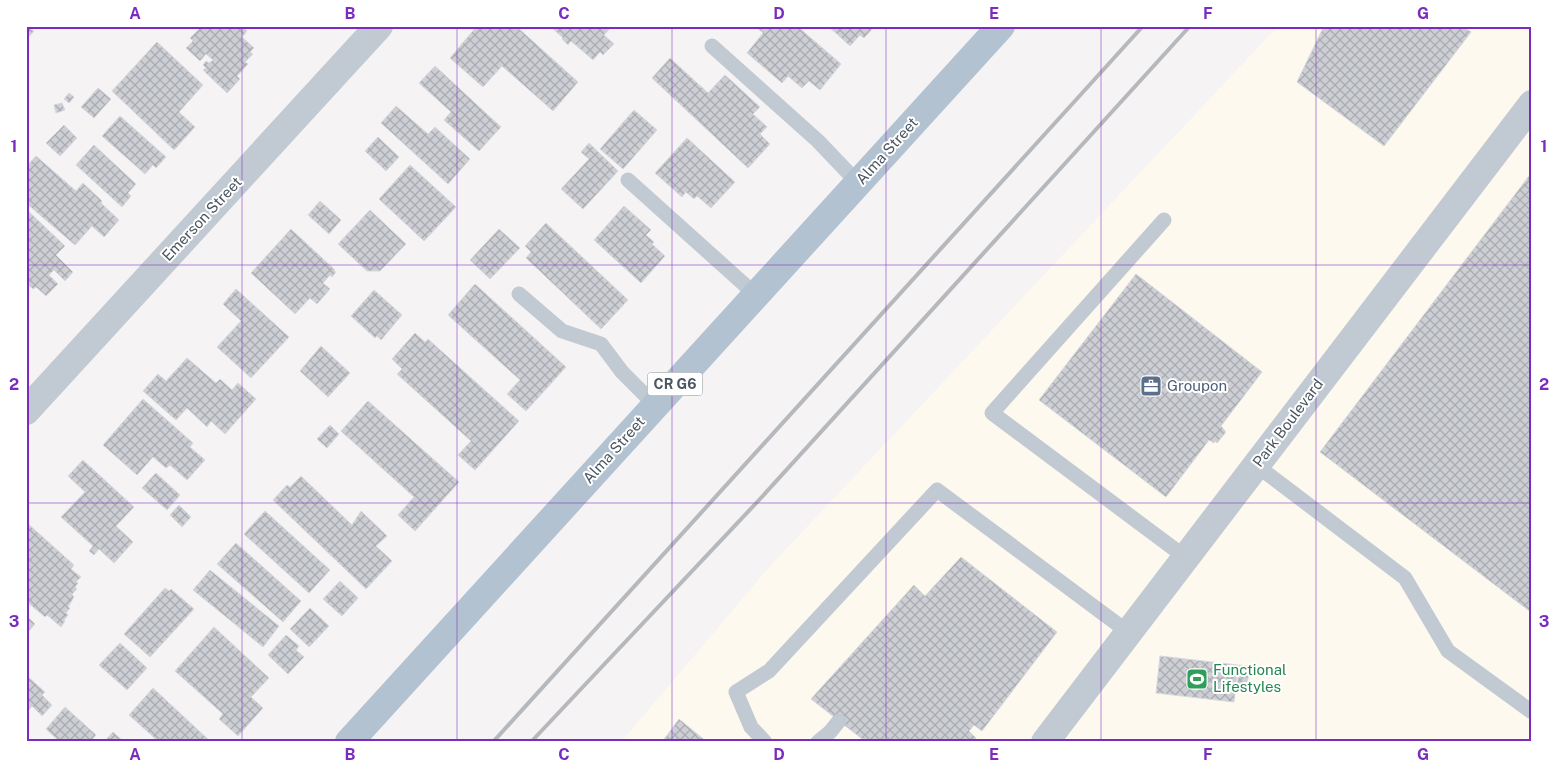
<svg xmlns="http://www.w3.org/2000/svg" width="1558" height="768" font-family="'Public Sans',sans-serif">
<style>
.commercial{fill:#fdf9ef}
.building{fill:url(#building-cross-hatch);stroke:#d7d9de}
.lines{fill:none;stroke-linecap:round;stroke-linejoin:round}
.service{stroke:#c1cad2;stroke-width:15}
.minor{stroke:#c1cad2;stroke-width:28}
.tertiary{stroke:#c1cad2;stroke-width:28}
.primary{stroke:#b3c2d1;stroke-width:28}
.rail{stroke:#b5b8bd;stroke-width:4}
.grid{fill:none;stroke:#7b2cbf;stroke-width:1;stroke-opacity:0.55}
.labels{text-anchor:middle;stroke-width:4;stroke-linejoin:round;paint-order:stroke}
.shield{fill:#fff;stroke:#808990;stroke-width:1}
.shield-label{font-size:14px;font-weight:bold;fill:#4a5661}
.street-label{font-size:15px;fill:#4a5661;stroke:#fff}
.service-label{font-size:15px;fill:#4e5e75;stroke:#fff;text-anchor:start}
.leisure-label{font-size:15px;fill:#27864d;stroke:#fff;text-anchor:start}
.neatline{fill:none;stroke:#7b2cbf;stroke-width:2}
.grid-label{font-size:16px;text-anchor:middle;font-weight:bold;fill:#7b2cbf}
</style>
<defs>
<pattern id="building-cross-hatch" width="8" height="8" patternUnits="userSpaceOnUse" patternTransform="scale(1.25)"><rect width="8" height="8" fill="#cdcfd5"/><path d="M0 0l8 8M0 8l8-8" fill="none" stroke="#a8abb0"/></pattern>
</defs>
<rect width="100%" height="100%" fill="#f5f3f3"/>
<!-- commercial -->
<path class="commercial" d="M1278,26H1532V742H621L771,565Z"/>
<!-- building -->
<path class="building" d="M26,26L34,31L26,40Z
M202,26H242L247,31L242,37L254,48L250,52L253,54L245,62L248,64L237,76L240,79L227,93L203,70L206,68L203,65L206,61L209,63L213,60L206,54L200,61L186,48L193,41L190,38Z
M477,26H516L578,82L553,111L502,66L483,87L450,58Z
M550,26H612L604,35L614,44L603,55L600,52L593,60L571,41L568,45L562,39L563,38Z
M755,26H797L841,64L820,90L809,81L802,88L788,76L782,83L747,53L763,33Z
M828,26H875L864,38L860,35L850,46Z
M1324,26H1463L1471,32L1384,146L1297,82Z
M157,42L203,85L179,112L195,127L174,150L112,91Z
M670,58L708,93L725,75L760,107L753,114L767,127L760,134L770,144L748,168L652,78Z
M435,66L501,127L479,151L444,120L451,112L419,83Z
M98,88L111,99L94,118L81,107Z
M69,93L74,97L69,103L64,99Z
M62,103L65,110L56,113L54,105Z
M396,106L428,134L435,127L470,159L448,184L381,123Z
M634,110L657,130L623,169L600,149Z
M120,116L166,157L156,168L153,165L145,174L102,136Z
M64,125L77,138L60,156L46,143Z
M378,137L399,157L386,171L365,151Z
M687,138L735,182L711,208L697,196L694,199L686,192L682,197L655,173Z
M589,143L618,171L583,209L561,189L589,159L581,152Z
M94,145L136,184L128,193L131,196L122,207L76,165Z
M36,156L76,191L83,183L102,201L101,203L119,220L104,237L92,226L75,245L26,203V167Z
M410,165L456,207L424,241L379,199Z
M1532,172V613L1320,452Z
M320,201L341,220L329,234L308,215Z
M624,206L651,230L646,235L654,242L652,244L665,256L641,283L594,240Z
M26,209L65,246L56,255L73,272L65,281L54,270L49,275L58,284L46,296L36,287L33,289L26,283Z
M370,210L406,244L380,271H367L338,244Z
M546,223L628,300L601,329L526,258L531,252L525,246Z
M291,229L335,270L334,271L336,272L332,277L330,275L323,283L330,289L317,304L310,298L295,314L251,273Z
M499,229L520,248L490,279L470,260Z
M1136,274L1262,372L1221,426L1226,432L1217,443L1215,441L1214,443L1209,440L1166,497L1039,400Z
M475,284L566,367L526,411L507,394L520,380L448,315Z
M236,289L289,337L251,378L217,347L241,321L223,304Z
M374,290L402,315L381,340L377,336L375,338L351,316Z
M415,333L425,342L428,339L519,421L475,470L458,455L471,441L397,374L402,369L392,359Z
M321,346L350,373L328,397L300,371Z
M187,358L216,383L220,379L232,390L238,383L256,399L225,434L211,421L207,427L187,408L176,420L143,391L158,374L166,381Z
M143,399L193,443L190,447L205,460L187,480L170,465L166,468L153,457L137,475L103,445Z
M368,401L459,482L415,531L398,515L414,497L341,431Z
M330,425L339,434L327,448L317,439Z
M83,460L134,507L116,526L133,542L114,563L99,549L94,555L89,551L93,546L61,517L85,492L68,476Z
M156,473L180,495L167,510L142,488Z
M301,476L352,525L361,511L387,536L376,546L392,561L366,589L273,500L287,485L290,487Z
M179,505L191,517L182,527L170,515Z
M265,511L330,570L309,593L244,534Z
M26,522L74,565L71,569L81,577L76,582L78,583L75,587L77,589L72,594L74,597L68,607L70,608L66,613L68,615L64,620L65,621L61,627L47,615L45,617L26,601Z
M236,543L301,601L283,622L217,564Z
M961,557L1057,632L982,731L974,725L969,731L976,738L973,742H866L811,699L914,585L925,596Z
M210,570L279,626L263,647L193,590Z
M340,581L358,598L342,616L323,599Z
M165,588L169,591L171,589L194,609L150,657L124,634Z
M310,608L329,626L309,647L290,629Z
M26,615L35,624L26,634Z
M214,627L269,678L251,697L263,708L238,736L219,719L223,714L175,671Z
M286,635L299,646L296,650L304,657L288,674L268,655Z
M120,643L147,668L127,690L99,665Z
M1160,656L1238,665L1234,702L1156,693Z
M1239,665L1249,666L1247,692L1237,690Z
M26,675L45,692L42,695L52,705L42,716L32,706L28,711L26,709Z
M153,688L211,742H159L129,715Z
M65,707L96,735L90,742H60L46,729Z
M679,719L707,742H662Z
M113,732L124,742H104Z"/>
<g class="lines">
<!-- service -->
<path class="service" d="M712,46L818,141L858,183
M628,180L756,295
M1164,220L992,413L1185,557
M519,294L562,331L601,344L622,372L655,405
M1256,465L1405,578L1448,651L1532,712
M765,742L751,727L736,692L769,671L937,490L1128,632
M818,742L830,732L839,721"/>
<!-- minor -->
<path class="minor" d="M26,411L379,26"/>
<!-- tertiary -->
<path class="tertiary" d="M1045,742L1532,104"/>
<!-- primary -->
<path class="primary" d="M349,742L1001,26"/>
<!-- rail -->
<path class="rail" d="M493,742L1143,26
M531,742L760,499L1190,26"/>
</g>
<!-- grid -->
<path class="grid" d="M242,26V742M457,26V742M672,26V742M886,26V742M1101,26V742M1316,26V742M26,265H1532M26,503H1532"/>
<!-- icons -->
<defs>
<g id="office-square" transform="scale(1.125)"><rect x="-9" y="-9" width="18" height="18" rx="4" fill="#5c6f8a" stroke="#fff"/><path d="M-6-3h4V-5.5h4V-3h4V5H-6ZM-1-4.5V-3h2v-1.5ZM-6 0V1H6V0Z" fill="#fff"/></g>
<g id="stadium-square" transform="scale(1.125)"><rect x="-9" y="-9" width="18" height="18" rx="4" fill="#2e9e5b" stroke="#fff"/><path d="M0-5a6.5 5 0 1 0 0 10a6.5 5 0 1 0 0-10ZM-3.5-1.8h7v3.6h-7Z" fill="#fff"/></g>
</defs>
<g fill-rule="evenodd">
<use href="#office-square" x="1151" y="386"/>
<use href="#stadium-square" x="1197" y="679"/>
</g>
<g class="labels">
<!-- shield labels -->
<rect class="shield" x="647.5" y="372.5" width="55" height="23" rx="4"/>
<g class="shield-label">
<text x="675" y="389">CR G6</text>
</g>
<!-- street labels -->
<g class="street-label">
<text transform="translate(887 151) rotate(-48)" y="5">Alma Street</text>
<text transform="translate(202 219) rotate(-47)" y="5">Emerson Street</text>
<text transform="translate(1288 423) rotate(-53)" y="5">Park Boulevard</text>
<text transform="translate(614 450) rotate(-48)" y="5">Alma Street</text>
</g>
<!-- service labels -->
<g class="service-label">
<text x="1167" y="391">Groupon</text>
</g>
<!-- leisure labels -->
<g class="leisure-label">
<text x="1213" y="675">Functional<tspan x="1213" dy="17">Lifestyles</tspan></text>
</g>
</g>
<!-- border -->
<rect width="1558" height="768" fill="none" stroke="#ffffff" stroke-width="55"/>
<rect x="28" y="28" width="1502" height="712" class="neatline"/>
<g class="grid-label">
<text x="135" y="19">A</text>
<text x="350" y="19">B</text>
<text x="564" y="19">C</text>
<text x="779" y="19">D</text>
<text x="994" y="19">E</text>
<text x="1208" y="19">F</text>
<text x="1423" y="19">G</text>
<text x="14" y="152">1</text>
<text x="1544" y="152">1</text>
<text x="14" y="390">2</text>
<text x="1544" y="390">2</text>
<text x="14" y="627">3</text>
<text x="1544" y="627">3</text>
<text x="135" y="760">A</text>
<text x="350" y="760">B</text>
<text x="564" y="760">C</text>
<text x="779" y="760">D</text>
<text x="994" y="760">E</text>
<text x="1208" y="760">F</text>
<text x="1423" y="760">G</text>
</g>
</svg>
